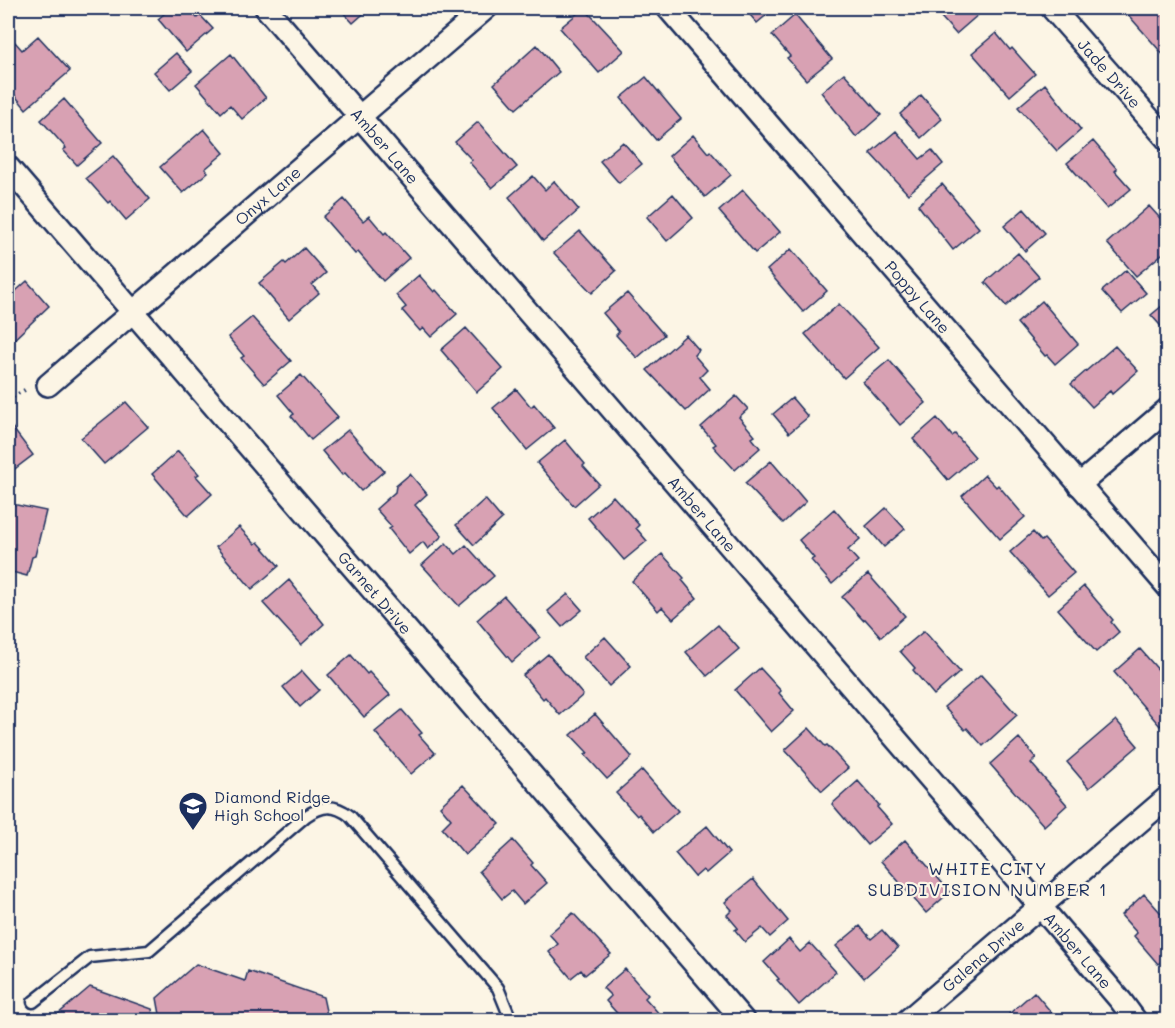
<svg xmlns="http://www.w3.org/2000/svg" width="1175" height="1028" font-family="Mali,sans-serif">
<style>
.building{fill:#d8a1b3;stroke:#1b2f5e;stroke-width:1.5}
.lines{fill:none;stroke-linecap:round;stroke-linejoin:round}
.service-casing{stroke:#1b2f5e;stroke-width:15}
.minor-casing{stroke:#1b2f5e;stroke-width:26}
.path{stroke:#1b2f5e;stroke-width:4;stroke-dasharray:1.5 4.5;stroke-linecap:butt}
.service{stroke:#fcf5e5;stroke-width:10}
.minor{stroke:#fcf5e5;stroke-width:21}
.labels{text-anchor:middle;stroke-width:4.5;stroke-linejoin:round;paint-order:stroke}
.street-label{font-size:16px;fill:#1b2f5e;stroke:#fcf5e5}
.poi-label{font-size:16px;fill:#1b2f5e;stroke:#fcf5e5;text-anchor:start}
.neighbourhood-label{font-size:18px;letter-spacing:1.5px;fill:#1b2f5e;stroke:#fcf5e5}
</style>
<rect width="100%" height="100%" fill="#fcf5e5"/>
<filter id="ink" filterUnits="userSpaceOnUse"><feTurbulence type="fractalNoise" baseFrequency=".0167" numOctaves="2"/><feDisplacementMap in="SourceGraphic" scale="12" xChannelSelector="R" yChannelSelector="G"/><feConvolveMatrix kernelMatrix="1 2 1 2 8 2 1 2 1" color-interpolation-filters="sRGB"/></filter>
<g filter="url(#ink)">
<!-- building -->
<path class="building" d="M171,8H188L197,18L200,15L213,29L186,52L158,19Z
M339,8H370L353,23Z
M584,8L624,51L599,73L560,28Z
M744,8H775L757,23Z
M933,8H974L979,14L956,34Z
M1122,8H1167L1168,60Z
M795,15L832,59L806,80L787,58L790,56L772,35Z
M996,33L1010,50L1012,48L1035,74L1010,96L972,53Z
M38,36L70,71L26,109L8,87V49L15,42L22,50Z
M537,45L559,72L516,109L494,84Z
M176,53L192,71L170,90L154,72Z
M231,54L266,98L242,119L230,105L221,113L196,84Z
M844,73L881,115L856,137L821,92Z
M646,77L681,119L656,140L621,98Z
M1045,84L1081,130L1057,151L1018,107Z
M921,95L942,119L921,138L900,114Z
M64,99L102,143L77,165L63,150L66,148L41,120Z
M478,122L517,167L492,188L469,162L472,160L455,142Z
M204,129L224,153L205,169L208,172L183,193L160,167Z
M896,131L920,159L932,150L943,164L908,194L870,153Z
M693,135L708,153L710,151L731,175L705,197L669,156Z
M1093,141L1117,169L1115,171L1131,189L1107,209L1067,163Z
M623,142L642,164L619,183L600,161Z
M113,156L150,199L126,220L110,201L108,203L86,178Z
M533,176L545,190L554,181L579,210L543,241L509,197Z
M942,184L979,228L953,250L918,205Z
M743,190L780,232L755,253L719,211Z
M673,194L693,218L667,241L647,217Z
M344,199L363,221L369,216L384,234L386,232L409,258L383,281L358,252L355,254L323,217Z
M1149,206L1168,227V249L1136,276L1107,243Z
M1024,209L1045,233L1025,251L1004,226Z
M580,231L616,271L592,293L554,253Z
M304,248L326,273L312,285L319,293L289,319L259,283L284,262L286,264Z
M791,249L827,291L803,312L767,270Z
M1018,253L1039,277L1006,306L985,282Z
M1126,270L1146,293L1122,313L1102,291Z
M419,275L434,292L436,290L457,314L431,337L423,328L420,331L402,310L406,307L396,295Z
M27,281L49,306L9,344L8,298Z
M627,293L664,335L637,358L616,335L619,332L603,313Z
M1042,301L1078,344L1055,364L1047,355L1045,356L1017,323Z
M1168,301V334L1151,315Z
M839,304L879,347L844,378L805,334Z
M252,317L291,361L264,384L241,358L244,356L228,337Z
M466,328L503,369L477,392L441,350Z
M686,335L699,350L694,355L707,370L700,377L710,389L686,411L647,370Z
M1115,346L1138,371L1112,394L1110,391L1092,407L1071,384Z
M889,360L926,403L900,425L863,382Z
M301,375L338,417L311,440L291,416L294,414L278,395Z
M516,389L531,407L534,404L554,428L527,450L493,408Z
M736,396L748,409L739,417L755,436L752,438L760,448L735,470L713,446L716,444L701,427Z
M792,398L808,417L789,433L773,414Z
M126,402L148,427L104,464L81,438Z
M937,418L952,436L955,434L975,457L948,480L913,439Z
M8,422L33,455L8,474Z
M348,430L384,471L361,491L345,473L342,475L322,451Z
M565,440L585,464L583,466L599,484L574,506L537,463Z
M178,451L199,474L196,476L212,494L188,516L152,474Z
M771,461L806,502L783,523L745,483Z
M410,474L427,494L415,505L442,536L428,549L423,542L409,554L389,529L392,527L376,509L395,492L396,486Z
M985,475L996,487L998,485L1025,517L1000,539L962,496Z
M613,496L639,525L636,528L647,541L624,560L588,518Z
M485,499L502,519L474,545L456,525Z
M12,504L46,511L35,556L32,557L27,576L8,571V524Z
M886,508L905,529L884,547L866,526Z
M834,509L860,539L848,550L858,561L832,584L811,560L814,558L799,540Z
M239,527L255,544L258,542L279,566L252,589L216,547Z
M1033,532L1041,541L1044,539L1074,573L1048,595L1010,552Z
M446,543L456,554L466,545L494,576L459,606L422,565Z
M662,554L684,578L682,580L697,598L673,619L662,607L658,611L632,581Z
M868,574L905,616L881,637L865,619L863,620L842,597Z
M289,580L324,624L301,645L263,603Z
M1084,586L1113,620L1111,622L1119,632L1096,652L1058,609Z
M568,594L582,610L562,627L548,611Z
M504,596L540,637L512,662L477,620Z
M718,625L739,649L707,676L686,652Z
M924,631L960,672L934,695L913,670L915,668L900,651Z
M605,637L631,666L609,686L583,657Z
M1140,649L1168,681V719L1160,726L1114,672Z
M548,654L583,695L560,715L545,697L543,699L523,675Z
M351,655L367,674L369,672L390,695L364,717L328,675Z
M760,668L781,691L779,693L794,711L771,732L735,690Z
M302,671L319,690L300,707L283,687Z
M981,675L1017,715L983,746L967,728L965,730L944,707Z
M402,710L422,733L419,735L435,753L411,774L375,732Z
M595,714L632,757L607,779L585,755L588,753L571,735Z
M1116,720L1138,746L1089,788L1067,762Z
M809,728L825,746L827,745L848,768L822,791L785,750Z
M1019,738L1036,758L1031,763L1067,805L1044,826L990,764Z
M642,770L678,811L654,832L639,814L637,816L616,793Z
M858,781L879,805L877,807L892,824L867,845L832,804Z
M463,785L500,824L465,855L442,828L451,819L440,806Z
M707,826L729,853L706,873L703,870L695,877L675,853Z
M513,840L533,863L531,865L547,883L523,904L512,891L502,899L479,871Z
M905,840L950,892L926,913L881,861Z
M753,879L788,921L770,937L762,928L745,942L735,930L738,928L727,915L732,910L725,902Z
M1144,894L1168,921V956L1158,964L1134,936L1137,933L1121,915Z
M573,913L611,954L585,975L581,970L571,978L549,952L558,944L549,934Z
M860,926L871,939L882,930L898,948L864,978L836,946Z
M789,939L800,952L810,943L836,972L799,1005L777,980L779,979L764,962Z
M196,964L245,981L248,971L323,997L328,1020H161L157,998Z
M625,969L648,995L645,998L661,1016L656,1020H623L606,1001L611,996L603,988Z
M90,987L152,1009L154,1020H51Z
M1034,992L1057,1019L1007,1020L1011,1017L1009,1014Z"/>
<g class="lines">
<!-- service casing -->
<g class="service-casing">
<path id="service" d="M33,1002L90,957L149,951L306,816C323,805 334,804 350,816L498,988L511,1020"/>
</g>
<!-- minor casing -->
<g class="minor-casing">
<g id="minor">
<path id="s1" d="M266,8L1040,906L1121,1001L1135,1020"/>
<path id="s2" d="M668,8L1168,587"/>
<path id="s3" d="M1052,8L1168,140"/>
<path id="s4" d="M8,167L743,1020"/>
<path id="s5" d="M48,385L486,8"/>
<path d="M1079,485L1168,409"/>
<path id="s6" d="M908,1020L1168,797"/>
</g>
</g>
<!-- path -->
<path class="path" d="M8,400L28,388"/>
<!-- service -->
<use href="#service" class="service"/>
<!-- minor -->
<use href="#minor" class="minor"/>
</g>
</g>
<!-- icons -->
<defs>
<g id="school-pin" transform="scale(1.5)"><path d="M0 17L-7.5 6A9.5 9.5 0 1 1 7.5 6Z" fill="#1b2f5e" stroke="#fcf5e5"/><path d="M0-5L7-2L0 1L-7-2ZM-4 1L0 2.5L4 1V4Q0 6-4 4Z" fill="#fff"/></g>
</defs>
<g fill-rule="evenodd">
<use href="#school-pin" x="193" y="806"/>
</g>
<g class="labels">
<!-- street labels -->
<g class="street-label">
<text dy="6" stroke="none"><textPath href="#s3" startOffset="87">Jade Drive</textPath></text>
<text dy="6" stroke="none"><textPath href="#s1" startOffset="182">Amber Lane</textPath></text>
<text dy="6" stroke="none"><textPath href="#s5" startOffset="290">Onyx Lane</textPath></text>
<text dy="6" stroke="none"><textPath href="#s2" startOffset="382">Poppy Lane</textPath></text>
<text dy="6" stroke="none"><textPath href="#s1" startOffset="668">Amber Lane</textPath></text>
<text dy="6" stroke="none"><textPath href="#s4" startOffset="562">Garnet Drive</textPath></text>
<text dy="6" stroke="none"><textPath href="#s1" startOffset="1244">Amber Lane</textPath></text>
<text dy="6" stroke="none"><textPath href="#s6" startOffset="99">Galena Drive</textPath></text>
</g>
<!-- poi labels -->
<g class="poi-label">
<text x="214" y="803">Diamond Ridge<tspan x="214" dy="18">High School</tspan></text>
</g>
<!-- neighbourhood labels -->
<g class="neighbourhood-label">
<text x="988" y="875">WHITE CITY<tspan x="988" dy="21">SUBDIVISION NUMBER 1</tspan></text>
</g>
</g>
<!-- margin -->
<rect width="1175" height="1028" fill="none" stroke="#fcf5e5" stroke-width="30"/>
<rect x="15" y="15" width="1145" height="998" fill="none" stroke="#1b2f5e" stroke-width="2" filter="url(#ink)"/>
</svg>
